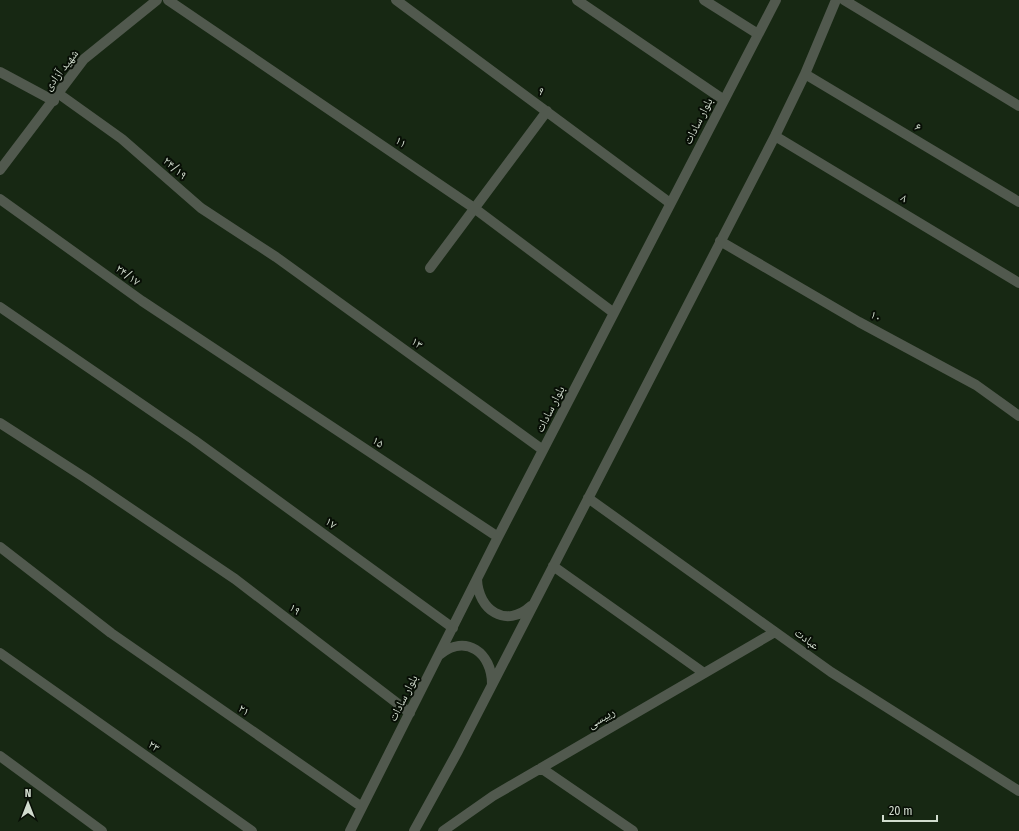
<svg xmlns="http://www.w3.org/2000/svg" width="1019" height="831" font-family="'Fira Sans Condensed','Noto Naskh Arabic',sans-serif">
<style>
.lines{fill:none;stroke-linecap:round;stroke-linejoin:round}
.minor{stroke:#51594e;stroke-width:10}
.labels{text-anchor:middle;stroke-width:4;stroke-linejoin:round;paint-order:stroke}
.street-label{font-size:12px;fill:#d1dcce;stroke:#080f06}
</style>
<rect width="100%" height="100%" fill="#172813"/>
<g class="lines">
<!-- minor -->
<path class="minor" d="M168,0L474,208L614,313
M396,0L670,203
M577,0L724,100
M704,0L758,34
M844,0L1019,106
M0,72L54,101
M805,74L1019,202
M59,94L122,139L201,208L276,257L543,450
M775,136L1019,283
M0,170L84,59L157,0
M0,199L142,301L498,537
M720,241L859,322L976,385L1019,416
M430,268L547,111
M0,307L194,440L453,628
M0,423L87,479L235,579L410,713
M588,498L831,672L1019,791
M0,547L111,633L362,807
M553,566L704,673
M477,579C478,610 506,629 531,606
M0,653L252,831
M439,655C466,633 492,653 492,684
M0,756L102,831
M541,768L633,831
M350,831L498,537L776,0
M414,831L458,751L775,136L805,74L836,0
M443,831L493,796L775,632"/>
</g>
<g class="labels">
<!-- street labels -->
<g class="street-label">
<text transform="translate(61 70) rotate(-52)" y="4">شهید آزادی</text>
<text transform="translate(541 91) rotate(36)" y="4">۹</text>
<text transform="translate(698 121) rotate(-63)" y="4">بلوار سادات</text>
<text transform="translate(918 127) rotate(31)" y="4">۶</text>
<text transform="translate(401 142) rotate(34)" y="4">۱۱</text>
<text transform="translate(175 168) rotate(41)" y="4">۲۴/۱۹</text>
<text transform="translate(904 198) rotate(31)" y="4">۸</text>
<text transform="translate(128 275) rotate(36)" y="4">۲۴/۱۷</text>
<text transform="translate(876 316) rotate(29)" y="4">۱۰</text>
<text transform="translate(417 343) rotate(36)" y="4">۱۳</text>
<text transform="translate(550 409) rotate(-63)" y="4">بلوار سادات</text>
<text transform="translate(378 442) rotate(34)" y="4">۱۵</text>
<text transform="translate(331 523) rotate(36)" y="4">۱۷</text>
<text transform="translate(295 609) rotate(37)" y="4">۱۹</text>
<text transform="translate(807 639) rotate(36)" y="4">عبادت</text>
<text transform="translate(403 698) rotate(-63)" y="4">بلوار سادات</text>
<text transform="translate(244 710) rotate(35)" y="4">۲۱</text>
<text transform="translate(601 718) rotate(-30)" y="4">رییسی</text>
<text transform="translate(154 746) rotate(35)" y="4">۲۳</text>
</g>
</g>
<!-- north arrow -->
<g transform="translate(28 803)" stroke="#080f06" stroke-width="3" paint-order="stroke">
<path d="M0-3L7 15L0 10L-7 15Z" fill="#d1dcce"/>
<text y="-6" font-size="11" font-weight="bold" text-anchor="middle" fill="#d1dcce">N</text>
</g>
<!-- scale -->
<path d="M883 815v6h54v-6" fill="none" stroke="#d1dcce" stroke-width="2"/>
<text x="889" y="815" font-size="12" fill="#d1dcce" stroke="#080f06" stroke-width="3" paint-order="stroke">20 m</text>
</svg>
